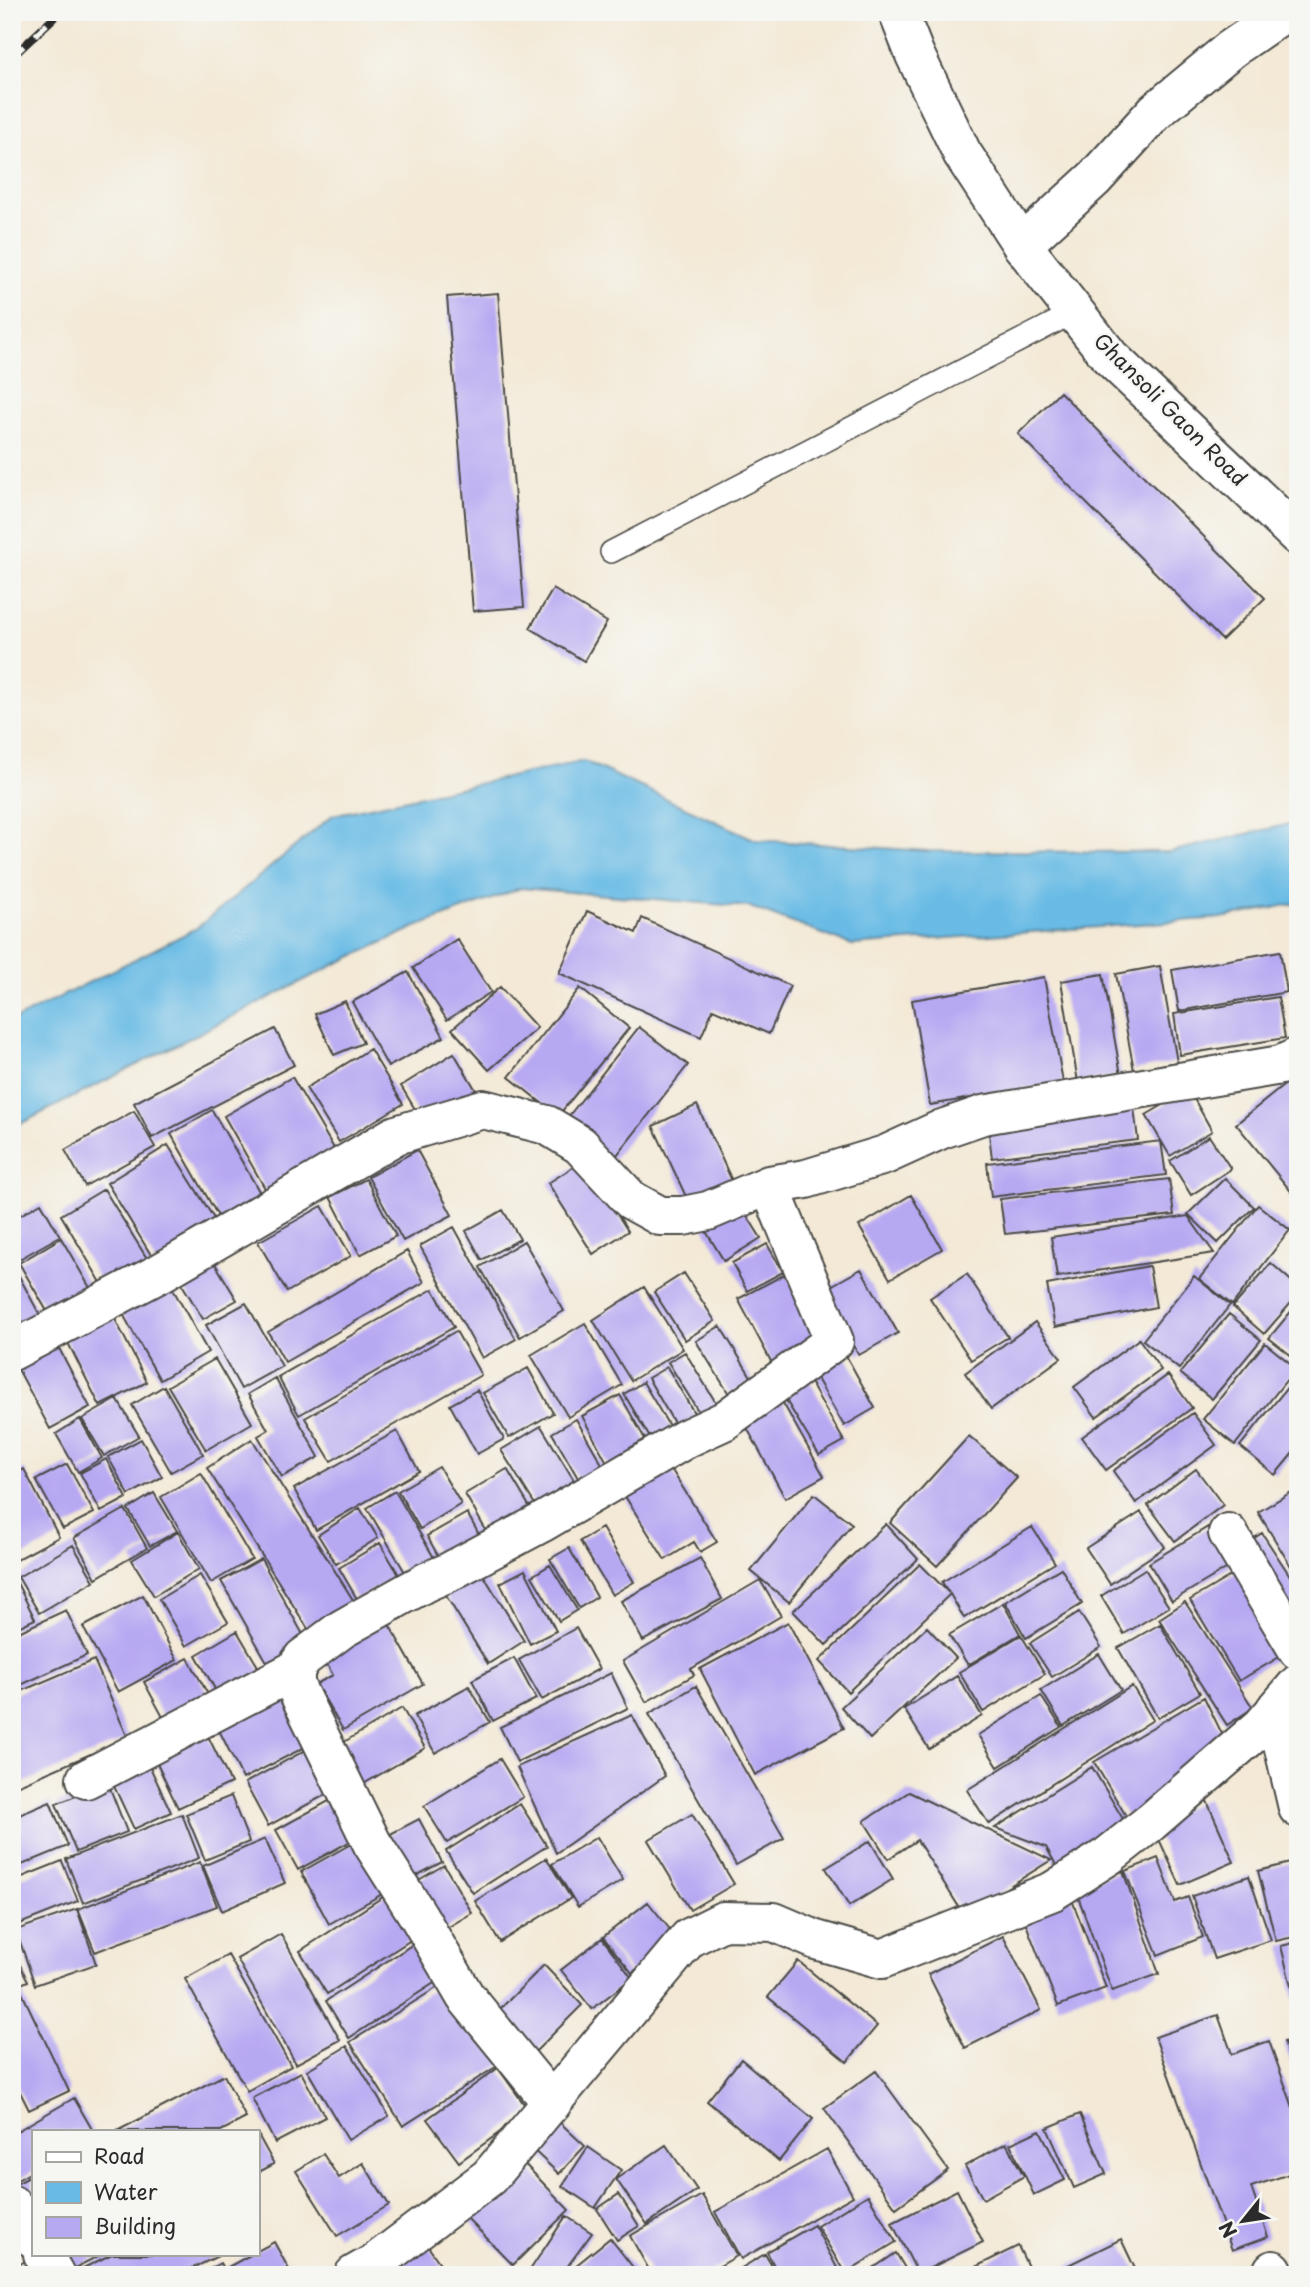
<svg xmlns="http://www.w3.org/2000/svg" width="1310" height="2287" font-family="'Playpen Sans',sans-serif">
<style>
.water{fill:#69bbe5;stroke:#4a7388;stroke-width:2}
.building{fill:#b7a8f2}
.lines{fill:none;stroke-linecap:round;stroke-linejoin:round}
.service-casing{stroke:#494845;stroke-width:24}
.minor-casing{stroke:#494845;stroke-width:42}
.tertiary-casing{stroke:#494845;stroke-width:42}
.service{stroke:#fff;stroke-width:21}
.minor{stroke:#fff;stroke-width:38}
.tertiary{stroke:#fff;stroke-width:38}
.rail-casing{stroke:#2b2b2b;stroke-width:8}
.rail{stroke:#f6f6f2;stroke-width:5;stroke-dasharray:16;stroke-linecap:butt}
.labels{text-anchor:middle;stroke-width:5;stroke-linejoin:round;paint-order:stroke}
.street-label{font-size:21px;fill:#2b2b2b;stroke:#f6f6f2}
</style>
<rect width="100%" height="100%" fill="#f6f6f2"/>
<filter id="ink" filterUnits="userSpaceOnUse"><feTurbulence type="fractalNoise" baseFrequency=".0143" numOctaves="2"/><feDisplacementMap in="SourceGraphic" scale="14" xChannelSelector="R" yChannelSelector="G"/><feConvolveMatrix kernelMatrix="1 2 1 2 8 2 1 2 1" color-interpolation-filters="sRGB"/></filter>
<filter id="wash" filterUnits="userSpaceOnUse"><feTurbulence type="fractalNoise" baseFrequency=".00686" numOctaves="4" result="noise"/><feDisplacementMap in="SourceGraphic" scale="28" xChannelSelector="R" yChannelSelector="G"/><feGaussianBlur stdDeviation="1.57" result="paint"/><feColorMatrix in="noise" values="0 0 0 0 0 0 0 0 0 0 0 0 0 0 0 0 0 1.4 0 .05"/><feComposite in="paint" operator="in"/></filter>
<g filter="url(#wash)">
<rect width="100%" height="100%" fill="#f3e9d6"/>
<!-- water -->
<path class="water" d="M584,761L756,840L928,851L1170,852L1298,822V903L1221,918L852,945L750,907L521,888L416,927L334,965L12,1128V1021L197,928L333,815Z"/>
<g id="blocks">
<!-- building -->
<path class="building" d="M498,293L524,607L473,611L447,297Z
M1060,392L1265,598L1222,640L1018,434Z
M553,589L607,622L584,661L530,628Z
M587,911L636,933L642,918L790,986L769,1034L713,1009L701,1037L559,973Z
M457,939L491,992L447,1020L413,968Z
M1280,951L1287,992L1179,1011L1172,970Z
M1160,966L1177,1062L1134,1070L1116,974Z
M408,972L444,1037L388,1067L352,1002Z
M1103,974L1121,1075L1078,1082L1061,981Z
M1044,977L1063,1082L930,1105L912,1000Z
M500,987L537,1028L489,1070L452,1029Z
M580,988L629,1028L558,1116L509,1077Z
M1278,997L1285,1038L1180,1055L1174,1014Z
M345,1001L363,1043L334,1055L315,1014Z
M639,1027L688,1065L613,1160L564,1122Z
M275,1029L294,1065L152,1138L134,1103Z
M370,1049L403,1104L339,1142L306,1088Z
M454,1053L477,1092L424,1124L401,1086Z
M1298,1074V1200L1236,1124Z
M292,1077L336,1152L267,1192L224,1116Z
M1189,1090L1212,1131L1170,1156L1146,1115Z
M1133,1100L1138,1140L992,1158L987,1118Z
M697,1105L733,1183L689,1203L653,1126Z
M212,1110L263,1198L222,1223L171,1134Z
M134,1111L155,1147L85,1186L65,1150Z
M1209,1136L1231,1169L1191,1195L1170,1161Z
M1161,1141L1166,1175L991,1197L987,1163Z
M168,1145L218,1225L156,1263L107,1183Z
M417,1150L452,1215L403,1241L368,1177Z
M583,1161L628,1231L593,1254L548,1183Z
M1225,1178L1254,1207L1218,1243L1188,1214Z
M366,1179L396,1236L360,1255L330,1197Z
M1169,1179L1174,1215L1005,1234L1000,1199Z
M104,1189L151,1265L106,1291L61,1215Z
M911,1195L942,1249L890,1279L859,1226Z
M41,1203L60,1236L16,1261L12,1254V1220Z
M1258,1205L1290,1230L1232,1305L1199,1279Z
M322,1206L351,1256L287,1292L258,1242Z
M741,1206L761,1238L724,1261L704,1228Z
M503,1210L520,1239L482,1260L466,1231Z
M1188,1216L1214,1253L1057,1277L1051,1237Z
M454,1227L516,1339L482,1358L420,1246Z
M61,1238L93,1293L51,1318L19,1263Z
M524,1241L564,1311L520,1337L480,1267Z
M767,1244L783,1272L747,1291L732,1263Z
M407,1251L424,1282L285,1362L268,1332Z
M208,1252L237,1300L203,1319L174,1271Z
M12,1263L42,1319L12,1336Z
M1271,1263L1298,1287V1295L1264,1334L1233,1307Z
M1149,1266L1156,1307L1055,1327L1047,1285Z
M861,1269L898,1333L859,1355L822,1291Z
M684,1273L715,1321L685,1340L654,1292Z
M787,1273L825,1343L775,1369L738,1299Z
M967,1274L1008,1337L971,1360L930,1298Z
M1194,1276L1230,1305L1179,1369L1143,1340Z
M169,1282L208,1352L160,1380L120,1309Z
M644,1287L683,1349L631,1381L593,1320Z
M433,1289L454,1327L299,1415L278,1377Z
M246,1303L282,1366L241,1389L206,1325Z
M1298,1303V1361L1269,1338Z
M109,1307L147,1382L100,1406L62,1331Z
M1229,1314L1261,1340L1212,1399L1180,1373Z
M1035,1322L1061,1358L991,1409L965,1373Z
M585,1323L622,1385L568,1417L531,1355Z
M720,1326L753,1380L729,1394L696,1341Z
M456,1331L481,1375L331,1461L305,1418Z
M53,1337L90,1407L50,1429L12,1358Z
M1139,1339L1161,1370L1096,1417L1074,1387Z
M1265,1343L1296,1368L1235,1445L1203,1419Z
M685,1352L721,1411L705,1422L668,1362Z
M844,1352L875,1408L844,1426L812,1370Z
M215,1359L252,1423L206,1450L168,1386Z
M667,1367L703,1428L684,1440L648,1378Z
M528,1368L553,1413L509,1438L483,1393Z
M1298,1374V1447L1275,1475L1240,1446Z
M1168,1375L1192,1408L1106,1470L1082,1437Z
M807,1377L844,1441L819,1455L781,1392Z
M275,1378L319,1457L282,1477L258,1436L268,1430L248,1394Z
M643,1382L678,1441L659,1453L624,1394Z
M164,1386L203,1454L171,1472L132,1405Z
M477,1390L504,1439L477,1454L450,1405Z
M778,1394L824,1476L785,1498L740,1415Z
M620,1395L649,1446L610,1468L582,1416Z
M117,1399L139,1436L104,1456L82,1419Z
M1193,1413L1216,1445L1136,1503L1113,1471Z
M80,1419L102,1458L78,1472L56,1434Z
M576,1419L610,1478L586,1492L552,1433Z
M541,1426L583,1495L544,1519L501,1450Z
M397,1431L419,1471L316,1530L294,1489Z
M969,1436L1017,1478L937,1566L890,1523Z
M141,1439L162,1477L129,1495L108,1457Z
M252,1439L360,1611L315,1640L207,1468Z
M661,1453L717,1542L700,1552L694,1542L665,1560L616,1482Z
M106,1459L127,1498L101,1512L80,1473Z
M67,1464L94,1513L63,1529L36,1480Z
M439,1467L461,1504L420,1529L398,1491Z
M24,1469L59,1537L16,1560L12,1553V1475Z
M507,1469L538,1521L495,1546L465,1494Z
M1196,1469L1223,1505L1175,1541L1148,1505Z
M201,1473L252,1559L211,1583L161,1497Z
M1298,1488V1578L1258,1512Z
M395,1491L440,1568L412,1584L367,1508Z
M154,1493L177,1531L150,1546L128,1509Z
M814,1494L852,1524L789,1602L751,1571Z
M360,1508L378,1538L336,1564L318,1535Z
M125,1509L147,1548L96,1578L74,1538Z
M1141,1512L1165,1547L1110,1584L1086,1548Z
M467,1513L487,1549L447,1572L427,1536Z
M886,1524L918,1559L826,1645L793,1611Z
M1032,1527L1055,1563L964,1618L950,1594L848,1692L819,1661L920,1564L949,1593L942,1582Z
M1208,1527L1231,1566L1172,1601L1149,1563Z
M602,1528L634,1582L612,1595L580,1541Z
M178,1532L199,1569L154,1596L132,1560Z
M1262,1533L1298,1588V1640L1238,1549Z
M380,1543L399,1575L357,1599L339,1568Z
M73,1545L94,1581L39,1613L18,1577Z
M569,1548L597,1597L579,1608L550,1559Z
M700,1558L722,1599L643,1641L621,1601Z
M261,1559L310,1647L271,1669L221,1581Z
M476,1563L524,1641L488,1664L440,1586Z
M550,1565L577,1610L559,1621L532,1576Z
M1061,1568L1082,1604L1026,1638L1005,1602Z
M1145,1569L1169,1607L1124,1634L1101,1596Z
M525,1570L556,1631L530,1644L500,1583Z
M1237,1572L1286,1653L1239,1681L1190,1600Z
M200,1575L228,1622L186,1646L159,1599Z
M760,1580L781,1616L691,1669L694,1675L646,1702L623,1661Z
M17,1583L35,1619L12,1630V1585Z
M143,1595L177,1660L118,1692L83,1627Z
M1185,1602L1253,1708L1227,1725L1159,1619Z
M1003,1603L1020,1634L968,1665L949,1635Z
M66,1610L87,1655L12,1689V1635Z
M1079,1612L1101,1647L1052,1677L1030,1643Z
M387,1621L423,1684L343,1730L316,1684L333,1675L323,1657Z
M788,1622L844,1728L755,1775L700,1669Z
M1160,1624L1200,1693L1158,1718L1118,1648Z
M927,1627L956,1658L870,1739L841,1707Z
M576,1628L599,1669L542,1700L519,1660Z
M237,1631L267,1682L225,1707L196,1655Z
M1021,1635L1045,1674L983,1712L959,1672Z
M1099,1654L1121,1690L1063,1726L1041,1690Z
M188,1658L215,1707L171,1732L144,1682Z
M514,1658L536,1699L493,1721L472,1680Z
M94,1660L128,1738L12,1788V1695Z
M611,1673L628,1708L517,1762L500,1727Z
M957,1676L982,1716L929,1749L904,1709Z
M469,1686L490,1722L435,1753L414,1716Z
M696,1686L784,1838L736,1865L649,1714Z
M1132,1686L1153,1720L989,1824L967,1790Z
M291,1693L317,1741L243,1779L219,1730Z
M1041,1696L1061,1727L998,1767L978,1735Z
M1204,1697L1227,1744L1135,1831L1094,1762Z
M402,1708L425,1748L355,1789L332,1749Z
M632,1715L665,1776L556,1853L517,1767Z
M203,1726L231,1783L178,1808L151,1751Z
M315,1745L338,1788L268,1826L245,1783Z
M500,1759L523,1797L447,1843L424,1806Z
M149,1765L171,1812L134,1829L112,1782Z
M1092,1767L1132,1834L1059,1870L1046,1847L995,1828Z
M108,1783L127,1832L76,1852L56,1804Z
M909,1792L1051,1860L964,1915L917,1840L888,1859L864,1821Z
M231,1796L249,1842L205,1860L186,1814Z
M336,1797L358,1837L298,1870L276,1830Z
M1206,1799L1234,1862L1180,1885L1152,1824Z
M50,1802L68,1846L12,1869V1818Z
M520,1804L547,1846L473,1893L446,1851Z
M182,1814L199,1858L83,1903L66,1859Z
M692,1814L734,1884L690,1910L648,1840Z
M419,1819L442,1862L401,1884L377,1841Z
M597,1837L623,1880L578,1907L552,1864Z
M265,1839L285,1883L222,1911L203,1866Z
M360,1839L389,1890L329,1924L301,1872Z
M870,1841L893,1879L849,1906L826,1868Z
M546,1858L571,1898L500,1942L475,1901Z
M1158,1858L1175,1902L1188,1897L1203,1937L1158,1955L1125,1871Z
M62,1861L78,1901L17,1925L12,1912V1881Z
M200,1862L217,1906L95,1952L78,1909Z
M1294,1862L1298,1877V1936L1276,1941L1258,1871Z
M444,1865L472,1913L435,1935L407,1887Z
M1123,1871L1159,1974L1112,1991L1075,1888Z
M1249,1876L1271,1940L1214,1959L1192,1896Z
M392,1891L420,1934L327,1994L300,1951Z
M1069,1892L1106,1988L1058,2006L1021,1911Z
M648,1902L676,1937L632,1973L603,1937Z
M77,1909L96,1964L35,1985L16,1930Z
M281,1934L340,2040L296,2064L237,1959Z
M1003,1936L1041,2010L965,2048L928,1974Z
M602,1938L632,1978L592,2009L561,1970Z
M421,1939L445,1976L349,2038L326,2001Z
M1298,1942V2010H1297L1281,1946Z
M12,1949L28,1981L12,1988Z
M228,1955L291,2066L247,2091L185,1979Z
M798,1961L877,2026L847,2062L768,1997Z
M544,1965L582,2005L530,2057L491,2018Z
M449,1980L502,2063L403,2126L350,2042Z
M22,1993L69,2091L29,2110L12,2076V1998Z
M1218,2015L1232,2054L1269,2041L1298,2121V2171L1251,2187L1268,2237L1232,2250L1155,2037Z
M1298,2038V2072L1294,2073L1284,2042Z
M347,2046L389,2116L348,2140L307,2070Z
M741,2059L813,2119L779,2161L707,2101Z
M498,2068L529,2111L459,2162L427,2119Z
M876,2071L948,2170L896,2208L824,2108Z
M301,2072L325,2117L275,2143L252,2098Z
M224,2075L246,2118L221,2131H117Z
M74,2098L93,2131H33V2171L12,2183V2134Z
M1080,2114L1106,2174L1074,2188L1047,2128Z
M554,2117L585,2146L559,2174L528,2145Z
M1040,2130L1065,2180L1034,2195L1010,2144Z
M257,2133L274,2164L257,2173Z
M1006,2143L1024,2176L983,2199L965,2166Z
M666,2145L697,2190L647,2224L616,2179Z
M588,2147L621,2170L595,2208L562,2186Z
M827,2149L853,2196L741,2259L715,2212Z
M323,2154L339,2178L363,2163L389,2205L337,2236L296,2171Z
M518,2157L569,2210L513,2265L462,2213Z
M33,2175V2229L12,2186Z
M957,2190L983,2242L918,2274L892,2223Z
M619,2194L639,2226L617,2240L597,2209Z
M702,2195L737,2256L704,2275H652L630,2236Z
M868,2195L896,2242L845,2273L817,2226Z
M566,2216L592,2233L561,2275H522L530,2270Z
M814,2225L841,2275H779L767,2252Z
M610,2238L639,2275H564Z
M1121,2239L1138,2275H1048Z
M274,2242L292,2275H232L228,2267L252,2254H257V2251Z
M427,2245L448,2275H385Z
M1018,2246L1032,2275H959Z
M896,2253L909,2275H863Z
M37,2254L51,2275H12V2269Z
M48,2254H102L61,2275Z
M112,2254H222L179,2275H69Z
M765,2254L777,2275H741L738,2270Z
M220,2263L227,2275H199Z"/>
</g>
</g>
<g filter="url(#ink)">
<use href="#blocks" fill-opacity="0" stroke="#494845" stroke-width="2"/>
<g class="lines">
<!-- service casing -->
<g class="service-casing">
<path id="service" d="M611,552L1075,312"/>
</g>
<!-- minor casing -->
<g class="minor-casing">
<path id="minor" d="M1022,245L1110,357L1298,536
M12,1351L160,1273L396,1135L483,1109L547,1125L580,1145L631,1200L660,1216H683L708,1211L769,1185L806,1179L885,1155L942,1129L983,1115L1281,1065L1298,1057
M1228,1533L1298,1650
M1275,1710L1298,1808
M86,1779L295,1670
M552,2103L465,1996L419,1917L372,1843L302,1700L295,1685V1670L303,1658L342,1629L426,1582L447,1573L541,1523L687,1438L724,1421L834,1341L769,1185
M12,2205L33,2238
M43,2254L55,2275
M1273,2270L1274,2275
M354,2275L375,2263L489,2177L689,1938L723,1921L774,1922L816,1940L882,1959L1053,1891L1108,1856L1151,1822L1262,1726L1298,1684"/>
</g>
<!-- tertiary casing -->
<g class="tertiary-casing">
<path id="tertiary" d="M898,12L915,55L962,153L1022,245L1094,179L1155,112L1231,49L1285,12"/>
</g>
<!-- service -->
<use href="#service" class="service"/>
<!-- minor -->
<use href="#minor" class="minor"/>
<!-- tertiary -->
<use href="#tertiary" class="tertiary"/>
<!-- rail casing -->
<g class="rail-casing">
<path id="rail" d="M12,15L15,12
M12,57L60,12"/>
</g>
<!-- rail -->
<use href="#rail" class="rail"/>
</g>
</g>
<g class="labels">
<!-- street labels -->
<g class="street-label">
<text transform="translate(1170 410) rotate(45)" y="7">Ghansoli Gaon Road</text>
</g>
</g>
<!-- margin -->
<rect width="1310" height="2287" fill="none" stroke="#f6f6f2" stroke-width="42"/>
<!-- legend -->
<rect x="32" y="2130" width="228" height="126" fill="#f6f6f2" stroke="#a5a5a2" stroke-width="2"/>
<rect x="46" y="2152" width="35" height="10" fill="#ffffff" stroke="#a5a5a2" stroke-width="2"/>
<text x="94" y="2164" font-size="21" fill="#2b2b2b">Road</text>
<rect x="46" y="2182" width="35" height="21" fill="#69bbe5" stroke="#a5a5a2" stroke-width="2"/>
<text x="94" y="2200" font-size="21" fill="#2b2b2b">Water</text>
<rect x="46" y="2217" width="35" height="21" fill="#b7a8f2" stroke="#a5a5a2" stroke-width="2"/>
<text x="94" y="2234" font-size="21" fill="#2b2b2b">Building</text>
<!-- north arrow -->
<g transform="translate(1243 2221) rotate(240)" stroke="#f6f6f2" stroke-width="5" paint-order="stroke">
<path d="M0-5L12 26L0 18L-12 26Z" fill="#2b2b2b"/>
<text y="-10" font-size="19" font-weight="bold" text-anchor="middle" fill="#2b2b2b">N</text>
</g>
</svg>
